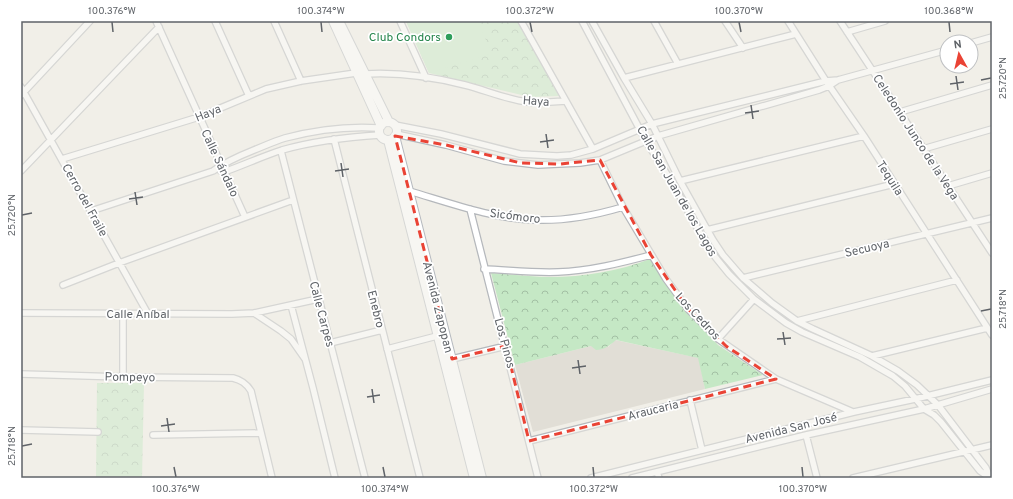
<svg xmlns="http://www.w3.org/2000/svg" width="1013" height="499" font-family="Overpass,sans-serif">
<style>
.education{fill:#e1ded6}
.park{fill:url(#park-crowns)}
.pitch{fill:#c5e8c5}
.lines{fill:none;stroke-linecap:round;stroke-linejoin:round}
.street-casing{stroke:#b5b8bc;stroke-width:8}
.secondary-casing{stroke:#b6babf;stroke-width:10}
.street{stroke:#fff;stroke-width:5.5}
.secondary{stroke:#fff;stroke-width:8}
.marked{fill:none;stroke:#ea4335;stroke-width:3;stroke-dasharray:8 5;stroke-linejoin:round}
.ticks{fill:none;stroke:#5f6368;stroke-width:1.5}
.leisure-dot{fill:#2e9e5b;stroke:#fff;stroke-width:1.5}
.labels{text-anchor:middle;stroke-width:3.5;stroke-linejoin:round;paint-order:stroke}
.leisure-label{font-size:12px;fill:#27864d;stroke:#fff;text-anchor:end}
.street-label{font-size:12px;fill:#5f6368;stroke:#fff}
.neatline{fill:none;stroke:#5f6368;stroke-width:1.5}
.ticks-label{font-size:10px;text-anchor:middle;fill:#5f6368}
</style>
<defs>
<pattern id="park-crowns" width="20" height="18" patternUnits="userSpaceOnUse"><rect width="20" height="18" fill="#c5e8c5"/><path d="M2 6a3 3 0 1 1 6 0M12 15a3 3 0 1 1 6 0" fill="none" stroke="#a3c0a4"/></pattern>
</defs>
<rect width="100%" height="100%" fill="#f1efe8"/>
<!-- education -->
<path class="education" d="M615,340L699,358L705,389L533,432L515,365L591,346L608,347Z"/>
<!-- park -->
<path class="park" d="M406,21H518L559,96L530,97L429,73Z
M650,259L674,295L718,345L763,375L705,389L698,358L616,340C609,346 604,350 596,350L591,346L515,365L491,273C510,274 530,277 550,277C583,277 619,271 650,259Z
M97,383H144L142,478H96Z"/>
<!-- pitch -->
<path class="pitch" d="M406,21H477L492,53L429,73Z"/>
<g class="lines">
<!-- street casing -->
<g class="street-casing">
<path id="street" d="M156,21L245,217
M215,21L249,96
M274,21L301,81
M400,21L426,78
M521,21L593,149
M582,21L646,141L673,184L705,242L716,258L729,274L754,299L786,323L802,332L860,357L893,376L905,386L924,409L934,415L941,422L980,471L990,478
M592,21L624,78L652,124L680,181L713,240L723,255L743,278L772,303L797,321L813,329L872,356L898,371L917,385L938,405L986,468L990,478
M654,21L678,64
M725,21L743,48
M788,21L826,81L864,136L992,335
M840,21L992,253
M847,32L885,21
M971,43L992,37
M365,74C398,72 433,77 465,85C485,90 505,99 527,102C540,103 553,102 566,101
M624,78L796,34
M21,87L148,314
M21,95L90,21
M900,112L992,85
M395,125L441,134L520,154L557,156L571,155L593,149L652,124L826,81L838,80L947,50
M396,134L446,145L504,161L538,165L580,163L600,160L658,136L819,90L829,86L838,80
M334,139L420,478
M923,149L992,129
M281,151L365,478
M62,159L199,117L266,89L301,81L356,73
M600,160L623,207L666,279L688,309L718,339L776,379L853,412
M21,171L159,27
M221,171L224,172C244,165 263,156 282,150C314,141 347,137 380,135
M680,181L864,136
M948,186L992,173
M409,191C450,203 493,219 536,220C565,221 596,215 623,207
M470,209L538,478
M91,211L213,171C225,162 239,156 254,150C264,146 275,141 285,138C315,130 349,126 379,128
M707,230L894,184
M484,269C509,270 533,273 558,272C589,271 621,263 651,255
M743,278L992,218
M63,285L119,263L293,200
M291,305L313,388L335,478
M21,313L232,314L254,313L281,331L291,339L305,359
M254,313L318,299
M797,321L957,280
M718,339L754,299
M330,343L382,330
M387,349L437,336
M872,356L987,328
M452,359L506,346
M21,374L123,377L233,378C241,380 246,383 251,391L272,478
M123,377V314
M690,400L702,450
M21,430L98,432
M153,435L261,433
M806,435L817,478
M529,441L776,379
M657,472L659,478
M591,478L854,412L915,399L992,380
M632,478L806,435L924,409L992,389
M853,478L992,445"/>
</g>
<!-- secondary casing -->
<g class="secondary-casing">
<path id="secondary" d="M333,21L381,126
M339,21L389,122
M379 131a9 9 0 1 1 18 0a9 9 0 1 1-18 0Z
M395,136L482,478
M388,140L474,478"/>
</g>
<!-- street -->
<use href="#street" class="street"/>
<!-- secondary -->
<use href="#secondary" class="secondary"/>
</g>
<!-- marked area -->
<path d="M0 0H1013V499H0ZM395,136L446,145L521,163L560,164L600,160L651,255L688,309L726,346L776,379L529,441L506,346L452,359Z" fill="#f1efe8" fill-opacity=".55" fill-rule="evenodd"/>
<path class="marked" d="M395,136L446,145L521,163L560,164L600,160L651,255L688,309L726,346L776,379L529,441L506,346L452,359Z"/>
<!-- ticks -->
<path class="ticks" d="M112,22L113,32M321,22L322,32M530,22L532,32M739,22L741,32M949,22L950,32M956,76L958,90M981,80L991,78M950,84L964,82M751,105L753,119M745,113L759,111M546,134L548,148M540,142L554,140M341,163L343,177M335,171L349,169M135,192L137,205M129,199L143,197M22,215L32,213M981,311L991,309M783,332L785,345M777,339L791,338M578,360L580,374M572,368L586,366M372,389L374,403M367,397L380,395M167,418L169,432M161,426L175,424M22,446L32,444M174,467L176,477M383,467L385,477M593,467L594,477M802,467L803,477"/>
<!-- markers -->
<circle class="leisure-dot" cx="449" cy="37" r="4"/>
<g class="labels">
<!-- leisure labels -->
<g class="leisure-label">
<text x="441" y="41">Club Condors</text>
</g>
<!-- street labels -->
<g class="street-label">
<text transform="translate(536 101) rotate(4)" y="4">Haya</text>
<text transform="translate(208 113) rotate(-22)" y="4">Haya</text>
<text transform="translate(916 137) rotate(57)" y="4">Celedonio Junco de la Vega</text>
<text transform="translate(220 163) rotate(65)" y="4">Calle Sándalo</text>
<text transform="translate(890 178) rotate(57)" y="4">Tequila</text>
<text transform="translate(677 191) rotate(60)" y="4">Calle San Juan de los Lagos</text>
<text transform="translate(85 200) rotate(61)" y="4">Cerro del Fraile</text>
<text transform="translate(515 216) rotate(7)" y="4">Sicómoro</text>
<text transform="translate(867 248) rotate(-13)" y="4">Secuoya</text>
<text transform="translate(438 307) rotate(76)" y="4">Avenida Zapopan</text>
<text transform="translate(376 309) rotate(76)" y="4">Enebro</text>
<text x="138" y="318">Calle Aníbal</text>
<text transform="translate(322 314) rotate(75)" y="4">Calle Carpes</text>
<text transform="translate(698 316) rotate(47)" y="4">Los Cedros</text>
<text transform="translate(505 343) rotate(75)" y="4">Los Pinos</text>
<text transform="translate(130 377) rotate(1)" y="4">Pompeyo</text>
<text transform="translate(653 410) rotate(-14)" y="4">Araucaria</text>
<text transform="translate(791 428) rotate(-14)" y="4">Avenida San José</text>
</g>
</g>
<!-- border -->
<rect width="1013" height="499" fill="none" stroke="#ffffff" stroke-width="44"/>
<!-- north arrow -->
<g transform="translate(959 54) rotate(352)"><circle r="19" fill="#ffffff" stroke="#bfc1c3"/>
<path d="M0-3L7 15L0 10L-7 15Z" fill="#ea4335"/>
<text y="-6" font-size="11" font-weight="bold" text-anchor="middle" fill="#5f6368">N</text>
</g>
<rect x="22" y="22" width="969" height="455" class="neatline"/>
<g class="ticks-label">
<text x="112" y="14">100.376°W</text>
<text x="321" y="14">100.374°W</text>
<text x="530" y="14">100.372°W</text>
<text x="739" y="14">100.370°W</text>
<text x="949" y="14">100.368°W</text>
<text transform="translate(1002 78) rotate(-90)" y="4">25.720°N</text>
<text transform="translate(11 215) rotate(-90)" y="4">25.720°N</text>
<text transform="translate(1002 309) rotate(-90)" y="4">25.718°N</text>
<text transform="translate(11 446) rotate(-90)" y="4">25.718°N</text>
<text x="176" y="492">100.376°W</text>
<text x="385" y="492">100.374°W</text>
<text x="594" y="492">100.372°W</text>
<text x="803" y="492">100.370°W</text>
</g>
</svg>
